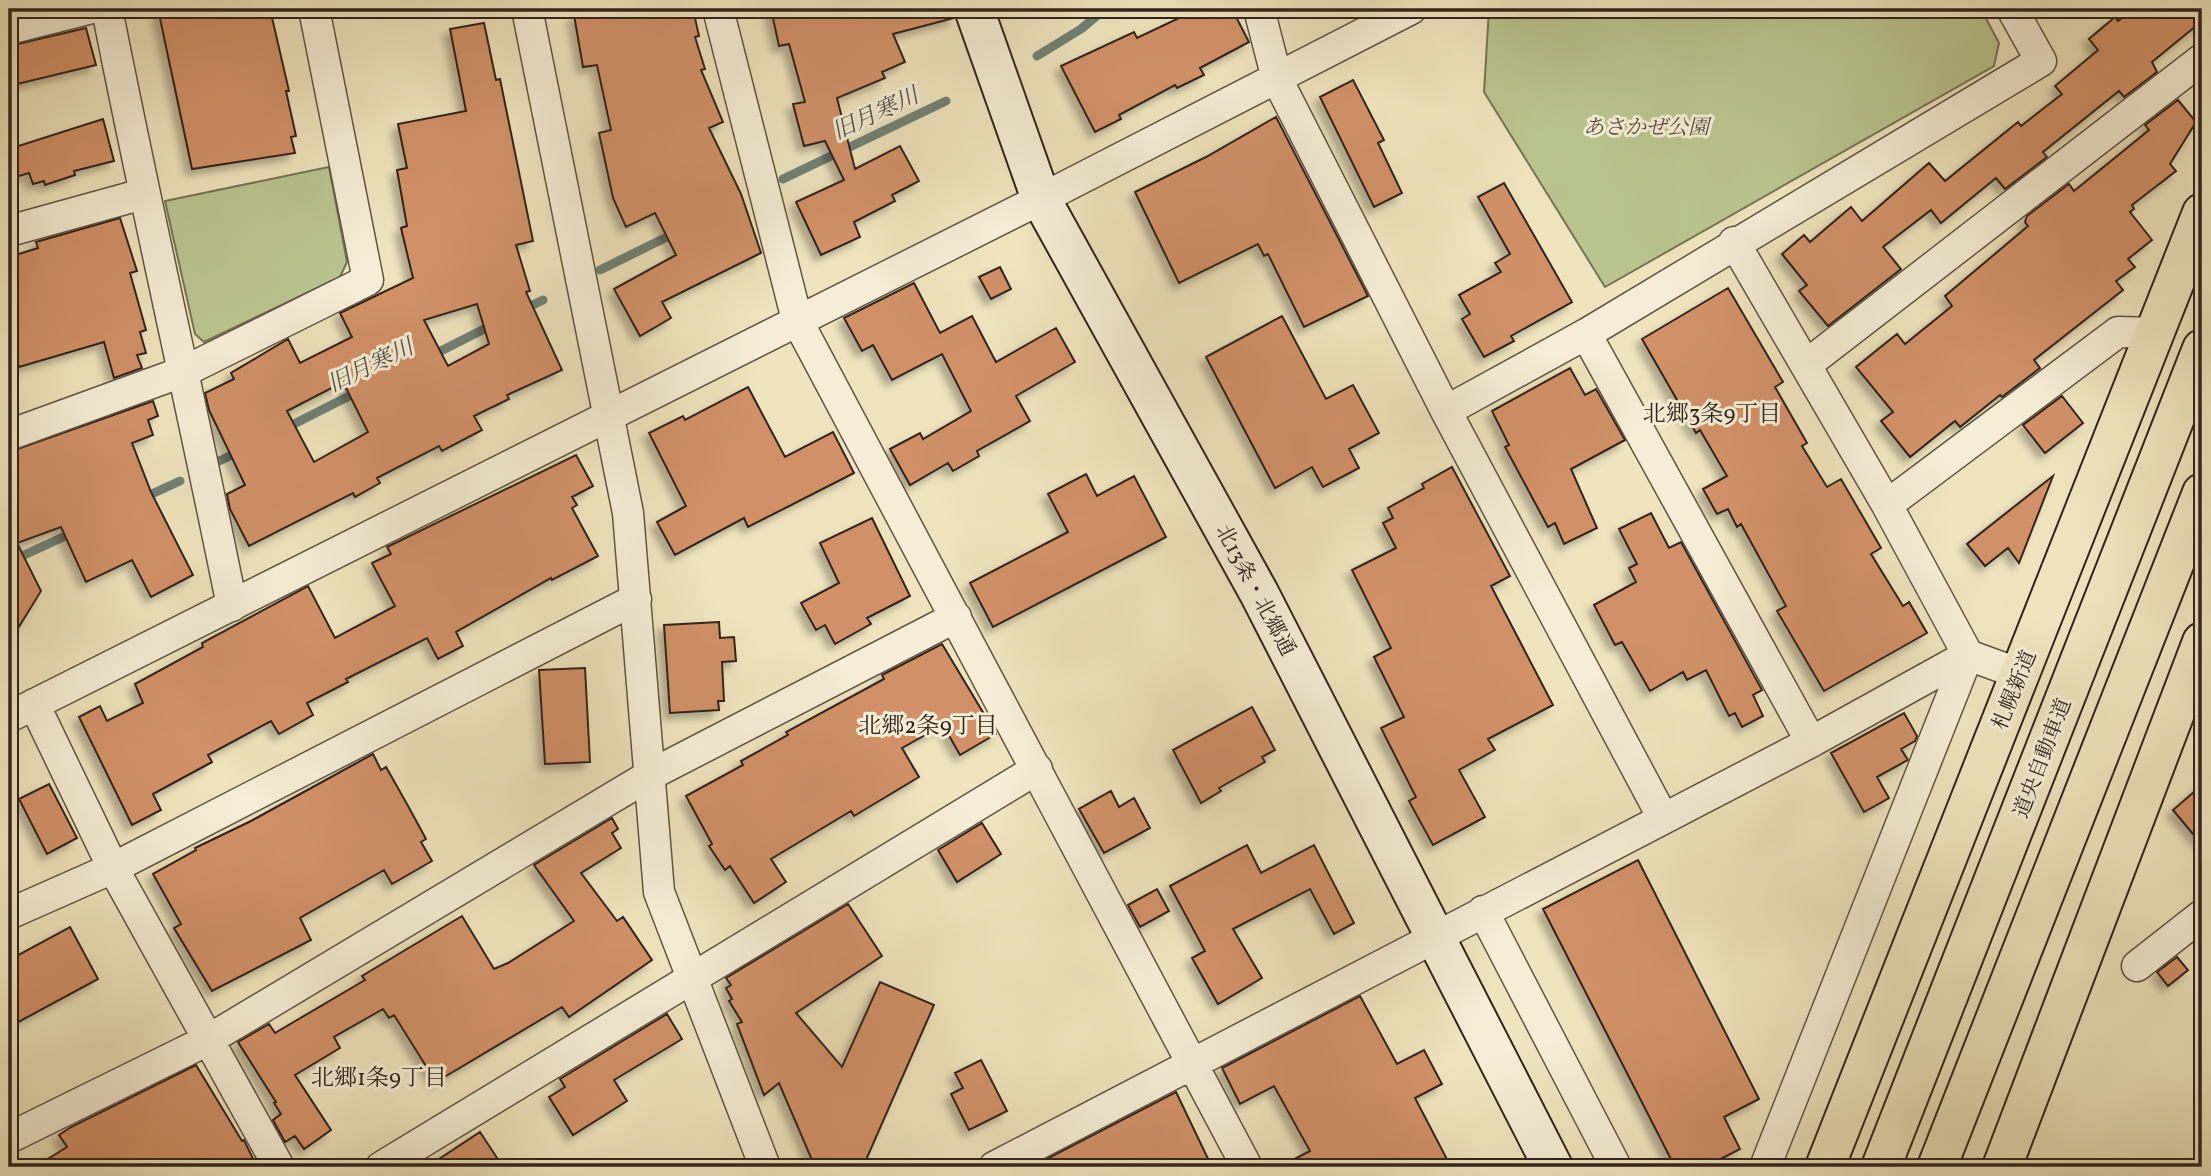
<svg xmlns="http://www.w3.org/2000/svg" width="2211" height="1176" font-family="Vollkorn,'Noto Serif JP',serif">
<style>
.green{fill:#bac490;stroke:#767456;stroke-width:2}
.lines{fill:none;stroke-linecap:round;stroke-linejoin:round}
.stream{stroke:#708176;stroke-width:9}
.building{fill:#d19068;stroke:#31241d;stroke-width:2;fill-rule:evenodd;filter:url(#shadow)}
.street-casing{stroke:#605445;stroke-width:33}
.secondary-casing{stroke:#31241d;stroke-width:42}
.highway-casing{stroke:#31241d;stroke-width:42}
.street{stroke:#f5edd5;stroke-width:30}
.secondary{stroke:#f5edd5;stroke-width:38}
.highway{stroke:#efe4be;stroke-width:38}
.labels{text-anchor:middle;stroke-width:6;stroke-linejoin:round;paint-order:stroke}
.park-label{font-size:21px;font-style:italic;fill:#534c3a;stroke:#f5edd5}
.street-label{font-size:21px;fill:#31241d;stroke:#f5edd5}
.water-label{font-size:23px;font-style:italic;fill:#505249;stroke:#f5edd5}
.neighbourhood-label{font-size:23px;fill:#31241d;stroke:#f5edd5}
</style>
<defs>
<filter id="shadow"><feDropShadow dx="-6" dy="6" stdDeviation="3.5" flood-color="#0004"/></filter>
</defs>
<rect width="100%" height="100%" fill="#efe4be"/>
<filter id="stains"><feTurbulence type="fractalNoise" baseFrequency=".00286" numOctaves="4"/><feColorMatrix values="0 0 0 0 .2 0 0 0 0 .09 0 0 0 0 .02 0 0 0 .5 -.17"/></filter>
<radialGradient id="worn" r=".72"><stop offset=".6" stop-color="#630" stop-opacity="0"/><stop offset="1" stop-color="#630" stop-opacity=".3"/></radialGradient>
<!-- green -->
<path class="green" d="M1489,9H1981L1999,43L1994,66L1605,287L1484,92Z
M329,167L347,262L340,277L204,342L195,334L165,201Z"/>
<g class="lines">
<!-- stream -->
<path class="stream" d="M1037,56L1081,29L1105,9
M783,179L946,101
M600,270L677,232
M522,310L543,300
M431,356L494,324
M284,429L359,391
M213,464L240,451
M143,498L180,481
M9,562L74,532"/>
</g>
<!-- building -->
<path class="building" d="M158,9H270L289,91H286L296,136L291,137L295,153L192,169Z
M612,9H693L699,36L695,37L705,69L701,70L723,122L709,128L741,194L761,253L662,302L671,318L640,336L614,289L676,255L655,213L626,227L613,198L599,133L611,130L597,65L583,67L574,15Z
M771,9H953L954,18L893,34L905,62L882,72L885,78L837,98L855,169L900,146L919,181L892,195L895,201L854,222L860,237L821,255L796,202L844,180L825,141L804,146L793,104L805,102L789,44L779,46Z
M1198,9H1232L1249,42L1200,68L1204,75L1177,88L1175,85L1119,115L1121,119L1095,132L1061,66L1134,32L1137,38Z
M2133,9H2202V21L2152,62L2157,72L2124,97L2119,91L2043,152L2047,157L2005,189L1996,178L1941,223L1931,210L1883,247L1901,269L1828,326L1799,291L1807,285L1782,254L1804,235L1810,242L1851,207L1862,221L1929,163L1945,181L2018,122L2021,126L2062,94L2055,86L2098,50L2089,39L2115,17L2118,21Z
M484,23L496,80L500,79L533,241L516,245L530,291L526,292L562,370L507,395L509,399L474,416L482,430L442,451L439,446L377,478L380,483L355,497L353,493L249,546L230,509L227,494L245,485L209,410L205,393L234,379L231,373L288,339L300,363L352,337L340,313L413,278L401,228L407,226L397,170L407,168L398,124L466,111L450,29ZM477,304L489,344L448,366L424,320ZM343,382L368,432L314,462L287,411Z
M86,28L96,65L9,86V46Z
M1353,80L1384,140L1378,143L1402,193L1374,207L1320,97Z
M2178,100L2196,122L2170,164L2176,171L2132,205L2134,209L2130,212L2152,240L2128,259L2135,267L2116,281L2123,290L2034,360L2040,368L2002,397L2000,395L1960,427L1955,421L1910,457L1881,421L1893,412L1856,367L1897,334L1905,344L1952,306L1945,296L2028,226L2025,222L2027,216L2069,184L2074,191L2149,130L2145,125Z
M1276,117L1368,296L1304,327L1268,254L1264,256L1258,244L1179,283L1135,192L1206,157Z
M103,119L114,161L74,171L75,175L45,185L44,181L33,184L29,173L9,179V149Z
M1504,183L1572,302L1511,336L1514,341L1484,357L1462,319L1470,314L1459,295L1501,272L1495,263L1510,254L1478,197Z
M120,218L137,271L130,273L146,330L140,332L146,353L137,355L142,368L114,378L104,342L19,367L9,337V257L38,248L36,242Z
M1000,267L1011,289L991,299L979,277Z
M914,283L940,333L972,316L996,362L1056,328L1075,362L1016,396L1030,421L977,451L979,456L953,471L948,463L910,485L890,449L920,433L923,439L971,411L942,354L892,380L873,345L862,351L844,318Z
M1728,288L1783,382L1775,387L1807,443L1802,446L1827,487L1841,479L1881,548L1871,554L1903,606L1909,602L1927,633L1824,691L1777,611L1786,606L1741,524L1737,527L1728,509L1717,514L1703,489L1727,476L1700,430L1696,433L1642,339Z
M1282,316L1326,399L1353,385L1379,433L1349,449L1359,468L1323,487L1312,467L1275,488L1206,357Z
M1570,368L1585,395L1596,389L1625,440L1571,469L1597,528L1564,544L1555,523L1548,527L1505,447L1509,445L1492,411Z
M748,387L785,457L833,432L854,473L748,527L744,518L675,555L657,522L686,506L649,433L683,416L685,420Z
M2062,396L2083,423L2045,453L2023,425Z
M153,401L158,416L148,420L153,435L132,443L151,492L193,575L151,597L132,560L86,582L61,527L17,543L41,591L9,643V452Z
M576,455L593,486L572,497L577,505L572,508L598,556L552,580L551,578L456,632L463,646L438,659L427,638L346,679L348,682L307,703L313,715L279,734L271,721L208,755L212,762L153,794L161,810L132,825L79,717L100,706L107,721L143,703L135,684L203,647L202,643L308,586L335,638L395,606L372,563L391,554L387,547Z
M1452,467L1510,576L1491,586L1553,705L1488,739L1495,750L1459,770L1485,817L1433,845L1409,801L1416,797L1381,728L1404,717L1374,657L1391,648L1352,570L1396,548L1383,523L1393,518L1388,508L1424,488L1422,484Z
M1086,474L1097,496L1134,476L1166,537L993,627L970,583L1068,532L1048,494Z
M2053,476L2019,563L2008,548L1985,566L1967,544Z
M1651,513L1669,548L1681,542L1762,690L1753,695L1763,716L1742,727L1735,713L1729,716L1706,670L1687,680L1683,672L1650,691L1622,642L1615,645L1594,605L1636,582L1629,568L1637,564L1619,529Z
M872,518L910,596L867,618L871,624L835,644L825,625L816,630L801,603L839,583L820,543Z
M719,622L720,638L734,637L736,661L722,662L724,701H718L719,710L670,713L664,625Z
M942,644L996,734L960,755L943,725L902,748L919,777L854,816L851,811L771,859L786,882L754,903L730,866L725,870L709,846L712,844L686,796L743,765L741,761L788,735L786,732L884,679L882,675Z
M585,668L590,762L545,764L539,670Z
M1252,707L1275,750L1262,757L1265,762L1219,788L1221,791L1201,803L1173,750Z
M1904,713L1917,736L1915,741L1901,749L1908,760L1877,777L1889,798L1864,812L1831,753Z
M373,754L381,770L386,767L407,804L426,839L421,842L432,861L392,884L384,870L300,918L311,940L212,991L174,928L181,924L153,874L196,850L195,848L251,821Z
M49,784L77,838L47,854L19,799Z
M2202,785V845L2173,810Z
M1111,791L1119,807L1134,798L1150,828L1104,853L1079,809Z
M612,818L618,829L612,833L621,848L581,873L617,921L623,917L652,960L569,1017L562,1007L436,1082L394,1015L389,1018L383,1009L334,1037L340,1048L295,1075L331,1130L304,1149L295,1136L285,1142L273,1120L281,1114L274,1103L276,1102L238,1042L269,1024L275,1033L365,980L362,976L462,916L494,969L508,963L574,921L534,865Z
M982,823L1001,854L957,882L938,850Z
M1247,845L1261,873L1314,845L1354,923L1334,934L1310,889L1233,929L1262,978L1218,1004L1192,958L1205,951L1170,886Z
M1638,860L1759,1099L1724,1117L1740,1149L1705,1167H1675L1543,909Z
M1157,889L1169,911L1140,927L1128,905Z
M848,904L882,956L796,1013L842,1067L880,982L934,1005L866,1160L850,1167H815L779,1083L764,1095L737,1024L742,1022L729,1001L732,999L726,988L731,985L726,978Z
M70,927L98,979L9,1027V960Z
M2177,957L2188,970L2168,986L2157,972Z
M1360,996L1397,1064L1424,1050L1442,1084L1415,1098L1451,1167H1279L1310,1151L1274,1086L1240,1104L1222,1068Z
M667,1014L682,1039L614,1080L627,1101L573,1135L549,1097L565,1087L560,1079Z
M981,1060L1007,1111L969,1130L951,1094L963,1088L955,1073Z
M196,1065L242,1141L244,1140L257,1167H35L67,1147L59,1135L71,1127Z
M1176,1092L1212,1167H1031Z
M480,1132L503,1167H427Z"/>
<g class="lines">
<!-- street casing -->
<g class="street-casing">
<path id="street" d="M107,9C146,208 192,406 232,606
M527,9L628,513L659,892L765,1167
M718,9L797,320L1247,1167
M1259,9L1277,79L1446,411L1663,818
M9,29L88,9
M9,231L143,194
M1586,334L2041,61L2012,9
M1806,365L2202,59
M1446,411L1586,334L1811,742
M9,435L185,371L368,280L314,9
M1887,505L2118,332L2156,333
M34,704L113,868L279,1167
M9,717L1041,199L1411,9
M1483,911L1616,1167
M9,914L113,868L636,599
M2137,966L2202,915
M9,1138L208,1040L650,775L956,617
M381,1167L1037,769
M994,1167L1811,742L1968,655L1887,505L1734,242
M1765,1167L1968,655L2020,674"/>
</g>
<!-- secondary casing -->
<g class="secondary-casing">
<path id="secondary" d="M974,9L1041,199L1259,593L1553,1167"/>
</g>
<!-- highway casing -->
<g class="highway-casing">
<path id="highway" d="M1825,1167L2202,213
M1881,1167L2202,349
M1937,1167L2202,493
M2002,1167L2202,642"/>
</g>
<!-- street -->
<use href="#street" class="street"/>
<!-- secondary -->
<use href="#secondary" class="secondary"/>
<!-- highway -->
<use href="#highway" class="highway"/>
</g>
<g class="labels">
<!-- park labels -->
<g class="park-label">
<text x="1646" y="134">あさかぜ公園</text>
</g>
<!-- street labels -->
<g class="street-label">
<text transform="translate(1256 590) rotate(62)" y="7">北13条・北郷通</text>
<text transform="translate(2014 690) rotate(-68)" y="7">札幌新道</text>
<text transform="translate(2042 758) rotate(-69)" y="7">道央自動車道</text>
</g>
<!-- water labels -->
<g class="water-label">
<text transform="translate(875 113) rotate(-25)" y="8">旧月寒川</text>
<text transform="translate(370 365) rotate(-26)" y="8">旧月寒川</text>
</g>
<!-- neighbourhood labels -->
<g class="neighbourhood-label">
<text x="1712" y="421">北郷3条9丁目</text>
<text x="928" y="733">北郷2条9丁目</text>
<text x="379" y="1085">北郷1条9丁目</text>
</g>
</g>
<!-- margin -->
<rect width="2211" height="1176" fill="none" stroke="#efe4be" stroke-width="35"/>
<rect x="10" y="10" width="2190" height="1155" fill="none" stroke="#31241d" stroke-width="3.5"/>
<rect x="18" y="18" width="2176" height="1141" fill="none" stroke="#31241d" stroke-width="2"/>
<rect width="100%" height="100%" filter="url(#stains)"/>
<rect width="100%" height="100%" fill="url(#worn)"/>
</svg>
